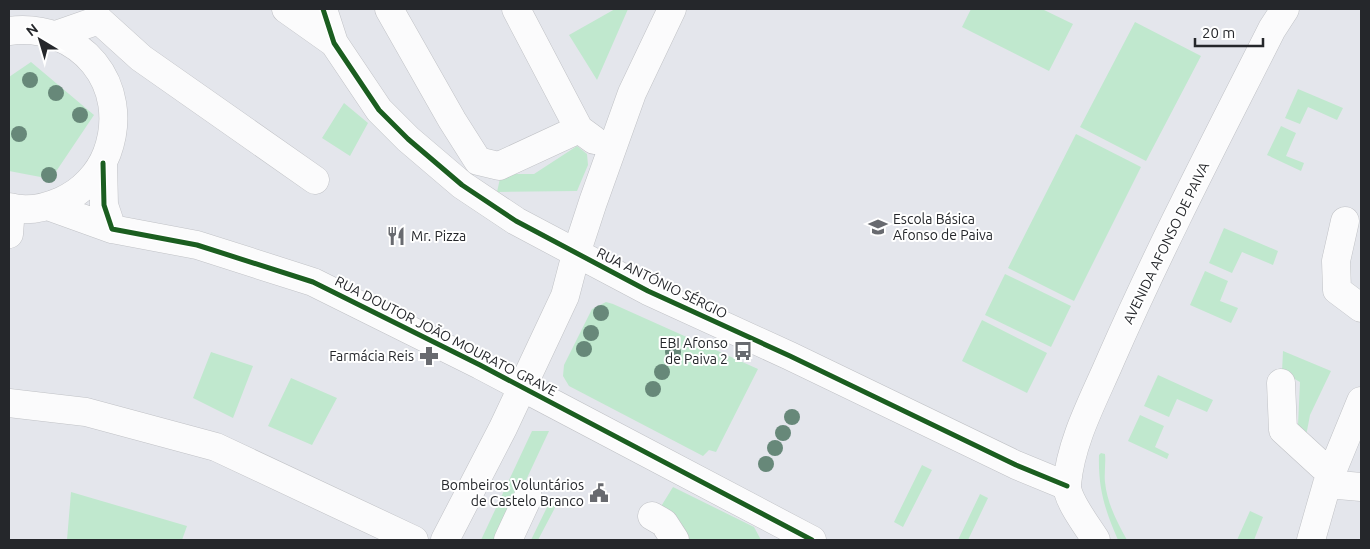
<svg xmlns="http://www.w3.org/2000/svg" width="1370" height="549" font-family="Ubuntu,sans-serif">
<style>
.green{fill:#c0e8ce}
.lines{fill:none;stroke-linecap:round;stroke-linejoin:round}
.minor-casing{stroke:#c0c2c6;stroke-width:29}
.minor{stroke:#fbfbfc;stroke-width:28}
.cycleway-casing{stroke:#fff;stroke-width:8}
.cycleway{stroke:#1b5e20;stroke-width:5}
.tree{fill:#678879}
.labels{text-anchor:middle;stroke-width:4;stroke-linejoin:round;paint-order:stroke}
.poi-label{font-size:14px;fill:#25272b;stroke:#fff;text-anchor:end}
.street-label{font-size:14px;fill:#25272b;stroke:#fff}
</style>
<rect width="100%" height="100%" fill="#e4e6ec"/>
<!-- green -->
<path class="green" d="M615,9H628L597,80L569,35Z
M971,9H1042L1073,24L1049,71L962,27Z
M1135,22L1201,56L1146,161L1080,127Z
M31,62L94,115L51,179L9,171V77Z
M1298,89L1343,108L1337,120L1308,107L1300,124L1285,118Z
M344,103L368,123L350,156L322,138Z
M1281,126L1296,133L1286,156L1304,163L1301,171L1267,155Z
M1076,134L1141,167L1074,301L1008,268Z
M577,146L587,154L588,165L577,191L497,192L501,174H534Z
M1224,228L1278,251L1273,265L1242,252L1232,273L1209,263Z
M1205,271L1228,281L1220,301L1238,308L1231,323L1190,305Z
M1005,274L1071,306L1051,347L985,315Z
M606,302L613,304L758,369L716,452L709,450L703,456L569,386L563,376L564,365L592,309Z
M982,320L1047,353L1027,393L962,361Z
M1283,351L1331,371L1310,415L1306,436L1298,425L1300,382L1282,372Z
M211,352L253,366L233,418L193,398Z
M1158,375L1213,400L1207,412L1177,399L1169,417L1144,406Z
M291,378L337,398L312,445L268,426Z
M1140,415L1164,426L1155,447L1169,454L1167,459L1128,441Z
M532,431H549L498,540H481Z
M1101,453L1105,454C1106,463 1104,473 1105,482C1107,503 1117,522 1127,540H1118C1105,510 1098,489 1099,455Z
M922,465L932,470L903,527L894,522Z
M673,487L754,527L761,540H688L660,508Z
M71,492L187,526L182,540H67Z
M980,494L988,498L968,540H958Z
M551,499L558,502L538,540H531Z
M1250,511L1263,517L1254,540H1237Z"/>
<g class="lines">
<!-- minor casing -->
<g class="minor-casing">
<path id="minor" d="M286,9L334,43
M323,9L334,43L379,110L408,139L462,185L516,221L648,291L790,356L1016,465L1067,486
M389,9L452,120L478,161L499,166L579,129
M516,9L579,129L594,140
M9,31C80,22 132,85 107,153C99,174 82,192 61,201C45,208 26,212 9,207
M56,35L99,20L141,58L315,180
M103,163L104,205L112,229L197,245L313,282L480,365L812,540
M48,206L112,229
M1345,221L1336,261L1337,290L1361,308
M9,234L11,208
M1281,383L1283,430L1332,475
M9,403L86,412L216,447L414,540
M1327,484L1361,487
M652,516L664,523L675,540
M445,540L503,428L565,296L576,254L593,202L632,93L672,9
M508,540L528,497
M1096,540C1088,527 1066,499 1067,484C1071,440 1094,399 1111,359C1160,247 1217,138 1272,29L1285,9
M1311,540L1327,484L1361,401"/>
</g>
<!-- minor -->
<use href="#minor" class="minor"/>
<!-- cycleway casing -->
<g class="cycleway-casing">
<path id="cycleway" d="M323,9L334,43L379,110L408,139L462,185L516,221L648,291L790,356L1016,465L1067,486
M103,163L104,205L112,229L197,245L313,282L480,365L812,540"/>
</g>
<!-- cycleway -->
<use href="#cycleway" class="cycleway"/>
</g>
<!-- trees -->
<g class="tree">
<circle cx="30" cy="80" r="8"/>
<circle cx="56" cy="93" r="8"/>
<circle cx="80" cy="115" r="8"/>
<circle cx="19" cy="134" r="8"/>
<circle cx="49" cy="175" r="8"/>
<circle cx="601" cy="313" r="8"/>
<circle cx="591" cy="333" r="8"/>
<circle cx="584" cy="349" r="8"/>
<circle cx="673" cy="352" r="8"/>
<circle cx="662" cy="372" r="8"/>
<circle cx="653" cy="389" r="8"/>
<circle cx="792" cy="417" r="8"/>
<circle cx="783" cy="433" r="8"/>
<circle cx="775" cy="448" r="8"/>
<circle cx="766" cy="464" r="8"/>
</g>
<!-- icons -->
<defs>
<g id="school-bare" transform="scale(1.5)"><path d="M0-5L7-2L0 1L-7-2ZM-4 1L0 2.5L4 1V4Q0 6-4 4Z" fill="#686a6f" stroke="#fff" stroke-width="2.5" paint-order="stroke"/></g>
<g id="restaurant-bare" transform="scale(1.5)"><path d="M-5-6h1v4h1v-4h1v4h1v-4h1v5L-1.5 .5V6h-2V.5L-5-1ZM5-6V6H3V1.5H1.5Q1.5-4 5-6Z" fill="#686a6f" stroke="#fff" stroke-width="2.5" paint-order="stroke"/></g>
<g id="bus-bare" transform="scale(1.5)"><path d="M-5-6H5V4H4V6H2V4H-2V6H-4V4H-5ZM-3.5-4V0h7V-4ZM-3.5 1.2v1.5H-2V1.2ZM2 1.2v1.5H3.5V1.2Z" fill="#686a6f" stroke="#fff" stroke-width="2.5" paint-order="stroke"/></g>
<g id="pharmacy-bare" transform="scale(1.5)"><path d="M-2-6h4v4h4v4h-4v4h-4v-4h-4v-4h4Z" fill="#686a6f" stroke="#fff" stroke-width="2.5" paint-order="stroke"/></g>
<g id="civic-bare" transform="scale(1.5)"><path d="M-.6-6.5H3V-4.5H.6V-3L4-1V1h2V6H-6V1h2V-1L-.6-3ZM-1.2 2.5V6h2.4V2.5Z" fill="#686a6f" stroke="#fff" stroke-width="2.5" paint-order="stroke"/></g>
</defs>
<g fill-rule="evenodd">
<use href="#school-bare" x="878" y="227"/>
<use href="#restaurant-bare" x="396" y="236"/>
<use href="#bus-bare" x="743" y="351"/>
<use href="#pharmacy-bare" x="429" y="356"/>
<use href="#civic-bare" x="599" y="493"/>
</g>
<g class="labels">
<!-- poi labels -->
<g class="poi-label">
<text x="893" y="224" text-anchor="start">Escola Básica<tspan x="893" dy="16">Afonso de Paiva</tspan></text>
<text x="411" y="241" text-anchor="start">Mr. Pizza</text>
<text x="728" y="348">EBI Afonso<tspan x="728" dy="16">de Paiva 2</tspan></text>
<text x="414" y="361">Farmácia Reis</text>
<text x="584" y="490">Bombeiros Voluntários<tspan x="584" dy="16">de Castelo Branco</tspan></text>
</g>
<!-- street labels -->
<g class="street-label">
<text transform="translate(1166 243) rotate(-64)" y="5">AVENIDA AFONSO DE PAIVA</text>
<text transform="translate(662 283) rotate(26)" y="5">RUA ANTÓNIO SÉRGIO</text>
<text transform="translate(446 336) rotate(27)" y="5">RUA DOUTOR JOÃO MOURATO GRAVE</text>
</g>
</g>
<!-- border -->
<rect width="1370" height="549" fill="none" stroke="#25272b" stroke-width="20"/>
<!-- north arrow -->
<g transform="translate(40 40) rotate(322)" stroke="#ffffff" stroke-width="4" paint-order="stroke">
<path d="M0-4L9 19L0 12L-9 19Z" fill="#25272b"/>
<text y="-8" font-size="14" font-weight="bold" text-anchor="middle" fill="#25272b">N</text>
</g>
<!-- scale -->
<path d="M1195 38v8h68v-8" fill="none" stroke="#25272b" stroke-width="2.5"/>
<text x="1202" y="38" font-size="15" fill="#25272b" stroke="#ffffff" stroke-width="4" paint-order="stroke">20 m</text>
</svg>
